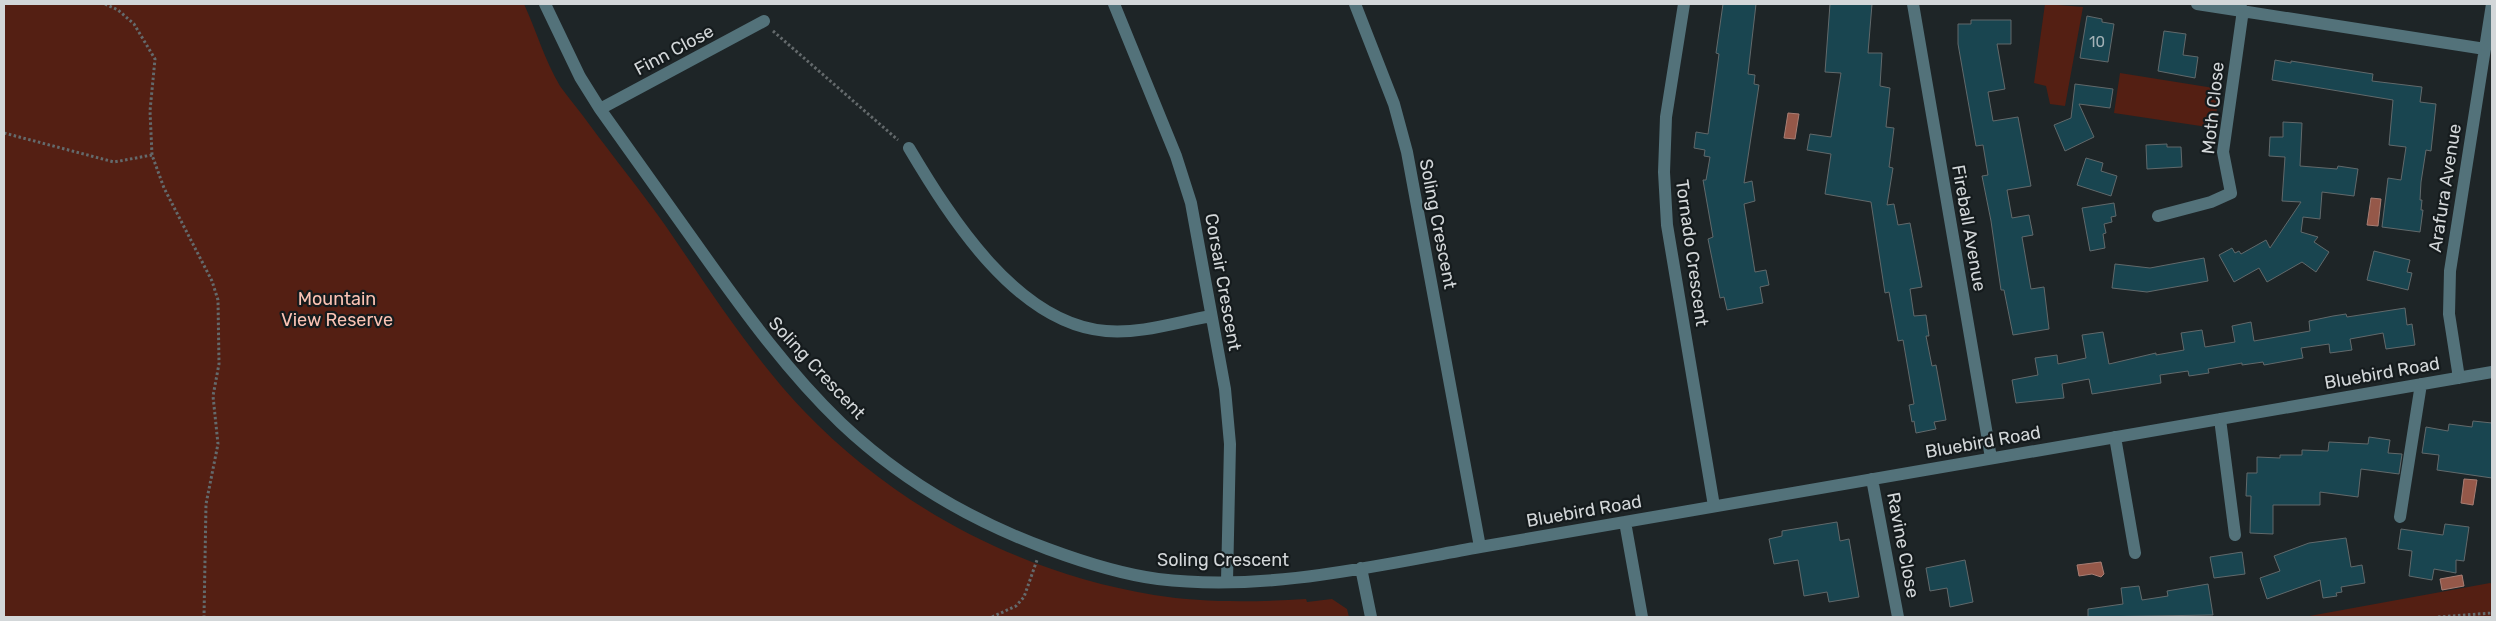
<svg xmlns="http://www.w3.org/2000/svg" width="2496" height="621" font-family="Rubik,sans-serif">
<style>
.green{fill:#541f13}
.water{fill:#955849;stroke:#a87e74}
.building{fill:#194550;stroke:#61696b}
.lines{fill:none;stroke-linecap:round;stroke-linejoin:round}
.path{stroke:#646a6c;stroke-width:3;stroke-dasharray:2.5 2.5;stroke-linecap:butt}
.minor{stroke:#53727a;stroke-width:12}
.labels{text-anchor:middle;stroke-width:4.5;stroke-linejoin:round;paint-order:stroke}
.number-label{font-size:15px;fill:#a4b2b7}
.street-label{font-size:18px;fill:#d3d7d9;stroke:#151b1d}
.park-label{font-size:18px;fill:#fbc2b3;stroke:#151b1d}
</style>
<rect width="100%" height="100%" fill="#1e2527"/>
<!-- green -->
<path class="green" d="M4,4H524C536,30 545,61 560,86C569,99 580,111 589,124C614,158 641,191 665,225C709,289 751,355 804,411C897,508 1021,573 1154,595C1204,603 1255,602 1306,599L1307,602L1332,599L1347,609L1349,617H4Z
M2045,4L2083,7L2065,106L2050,104L2046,86L2034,83Z
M2120,73L2220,89L2214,128L2114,113Z
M2490,583L2492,584V617H2304Z"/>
<!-- water -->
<path class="water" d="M1788,113L1799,114L1795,139L1784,138Z
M2371,198L2381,199L2378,226L2367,225Z
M2464,479L2477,480L2473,505L2461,503Z
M2101,562L2104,574L2101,577L2092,574L2079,576L2077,565Z
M2462,575L2464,586L2442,590L2440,579Z"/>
<!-- building -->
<path class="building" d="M1723,4H1756L1748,74L1755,75L1754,84L1759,85L1744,183L1752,181L1755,201L1744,204L1755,272L1766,270L1769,285L1760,287L1763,303L1727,310L1724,297L1720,298L1708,239L1713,237L1703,180H1706L1710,157L1704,156L1705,150L1694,148L1696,132L1708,134L1719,54L1716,53Z
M1830,4H1872L1868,53H1882L1880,86L1890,88L1886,127L1894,128L1889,167L1893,168L1887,205L1894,204L1898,225L1910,223L1922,287L1910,289L1914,316L1926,315L1929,336H1926L1932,366L1936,365L1946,420L1934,422L1936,429L1916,433L1914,421L1912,422L1909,405L1914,404L1903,340L1898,341L1889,292L1885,293L1871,202L1825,194L1831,154L1807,150L1810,134L1831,137L1841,73L1825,72Z
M2087,16L2102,19V22L2114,24L2108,62L2080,58Z
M1971,20H2011V44H1997L2005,89L1988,92L1993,121L2018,117L2031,186L2007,190L2012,218L2029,215L2033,235L2022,237L2031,289L2044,287L2049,329L2013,335L2004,290H2001L1991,221L1982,176L1988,175L1983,145L1976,146L1958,44V24H1971Z
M2164,31L2186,34L2183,55L2198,57L2195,78L2158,71Z
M2275,60L2291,63V61L2373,74L2372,81L2422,87L2420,102L2436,104L2431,151L2426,150L2421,182L2420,200H2422L2421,210H2423L2420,232L2382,227L2388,178L2401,180L2406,147L2389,145L2393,100L2272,80Z
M2075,84L2113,89L2110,108L2079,104L2094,137L2065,151L2054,125L2071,118Z
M2283,122L2302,123L2300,166L2337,169L2338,166L2358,169L2354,196L2322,192L2320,219L2303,217L2301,232L2318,237L2314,242L2329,252L2316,272L2302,262L2267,282L2259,268L2234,282L2219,255L2232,248L2235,253L2239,251L2241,254L2266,240L2270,248L2301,202L2282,201L2285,157L2269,156L2270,137H2283Z
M2167,144V147H2181L2182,167L2147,169L2146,145Z
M2086,158L2103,163L2101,171L2117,176L2111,196L2077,185Z
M2114,203L2116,216L2111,217L2112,222L2104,224L2106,233L2103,234L2105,248L2090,251L2082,208Z
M2374,251L2410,260L2407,272L2412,273L2408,290L2367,280Z
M2204,258L2208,281L2147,292L2112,288L2115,264L2150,268Z
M2405,308L2407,325L2412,324L2415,345L2386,349L2383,333L2350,339L2352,350L2330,353L2329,344L2301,348L2303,358L2264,365L2263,362L2242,365V363L2208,369L2209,373L2189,376L2188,371L2160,375L2161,383L2092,394L2089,379L2062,384L2064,398L2016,403L2012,380L2038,375L2035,358L2057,355L2058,364L2086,358L2082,335L2103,332L2109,364L2156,353V355L2184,350L2181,333L2202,330L2205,347L2235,342L2232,326L2251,322L2254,341L2310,331L2309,321L2333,316L2346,314L2347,317Z
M2473,421L2492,423V478L2437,470L2439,455L2422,453L2426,427L2448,431L2449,424L2472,427Z
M2369,437L2390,440L2388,453L2402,454L2399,474L2361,469L2358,497L2320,492V505H2273V534L2250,533L2251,496H2246L2247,473H2257V457L2280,458V455H2302V450L2328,451L2329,442L2368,444Z
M1837,522L1840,541L1849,539L1859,597L1829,602L1827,592L1804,596L1798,560L1774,564L1769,539L1782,536V531Z
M2445,524L2469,527L2464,561L2456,560V573L2434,569L2432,580L2409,576L2412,551L2398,549L2401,529L2443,535Z
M2346,538L2351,567L2362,565L2365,583L2341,587L2342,592L2336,593L2337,596L2323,598L2320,580L2267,599L2260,578L2280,571L2274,556L2309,543Z
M2242,552L2245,574L2214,578L2210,557Z
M1965,560L1973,602L1950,607L1947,588L1930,591L1926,568Z
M2208,584L2213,615L2088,617V609L2123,604L2121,588L2139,586L2142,600L2168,596L2167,591Z"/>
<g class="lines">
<!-- path -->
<path class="path" d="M105,4L118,10L134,24L155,59L150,111L152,155L164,188L212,281L218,300L219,364L213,396L218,444L206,504L204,617
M773,31L898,140
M4,133L114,162L152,155
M992,617L1016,606L1024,597L1037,560
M2438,617L2492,613"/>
<!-- minor -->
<path class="minor" d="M545,4L580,77L600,109C635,158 669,206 704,255C746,314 789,373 841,423C900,479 972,521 1048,549C1083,562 1120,574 1158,579C1266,592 1374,566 1480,547L1407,152L1394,104L1355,4
M1114,4L1176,156L1191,203L1225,389L1230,444L1227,581
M1684,4L1666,117L1664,172L1667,225L1714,506
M1913,4L1991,458
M2197,4L2485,49
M600,109L764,21
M909,148C950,217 1017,324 1106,331C1141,334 1177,322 1211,316
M2158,216L2211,202L2231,193L2223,152L2243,10
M2459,378L2449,314L2450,271L2492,4
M2220,419L2235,535
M2115,437L2135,553
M1872,479L1898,617
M2400,517L2421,384
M1625,522L1642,617
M1480,547L2492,372
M1361,568L1371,617"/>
</g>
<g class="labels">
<!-- number labels -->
<g class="number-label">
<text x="2097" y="47">10</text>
</g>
<!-- street labels -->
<g class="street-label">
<text transform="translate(674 50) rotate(-28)" y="6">Finn Close</text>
<text transform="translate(2213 108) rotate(-84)" y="6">Moth Close</text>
<text transform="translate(2445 188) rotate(-81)" y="6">Arafura Avenue</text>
<text transform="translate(1438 224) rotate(79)" y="6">Soling Crescent</text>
<text transform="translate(1969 228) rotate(80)" y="6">Fireball Avenue</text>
<text transform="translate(1692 253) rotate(82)" y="6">Tornado Crescent</text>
<text transform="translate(1223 282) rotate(80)" y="6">Corsair Crescent</text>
<text transform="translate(817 368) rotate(47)" y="6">Soling Crescent</text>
<text transform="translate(2382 373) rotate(-10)" y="6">Bluebird Road</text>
<text transform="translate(1983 442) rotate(-10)" y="6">Bluebird Road</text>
<text transform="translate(1584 511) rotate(-10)" y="6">Bluebird Road</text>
<text transform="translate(1903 545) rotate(79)" y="6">Ravine Close</text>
<text x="1223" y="566">Soling Crescent</text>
</g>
<!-- park labels -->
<g class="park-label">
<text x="337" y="305">Mountain<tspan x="337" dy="21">View Reserve</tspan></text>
</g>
</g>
<!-- border -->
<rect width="2496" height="621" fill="none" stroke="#d3d7d9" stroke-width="10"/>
</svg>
